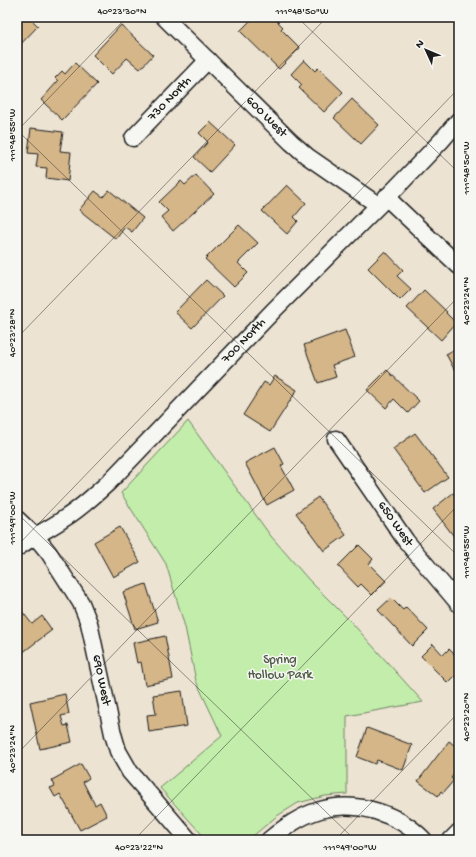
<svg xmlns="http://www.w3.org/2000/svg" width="476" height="857" viewBox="0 0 476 857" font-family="'Gochi Hand',sans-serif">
<rect width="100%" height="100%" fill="#ece3d2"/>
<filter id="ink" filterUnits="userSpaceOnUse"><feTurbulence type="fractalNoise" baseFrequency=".025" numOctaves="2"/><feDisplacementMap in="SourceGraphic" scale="8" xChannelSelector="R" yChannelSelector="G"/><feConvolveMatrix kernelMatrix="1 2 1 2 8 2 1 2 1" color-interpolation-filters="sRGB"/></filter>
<g filter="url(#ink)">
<polygon fill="#c2edaa" stroke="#6f8463" points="188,421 270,535 308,579 352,623 423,702 347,716 347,794 325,796 298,803 277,816 248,840 207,840 160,788 222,736 196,681 185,627 166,564 121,493"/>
<g fill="#d5b689" stroke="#1c1c1c">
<polygon points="17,17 29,17 38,26 17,48"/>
<polygon points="254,17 273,17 283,27 281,29 300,48 279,69 240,31"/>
<polygon points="121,25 153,55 140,69 127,58 112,74 93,55"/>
<polygon points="304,60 315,71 318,68 343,92 324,112 299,88 302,85 291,74"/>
<polygon points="75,63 97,84 62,120 41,100 58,81 55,78 62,71 65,74"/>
<polygon points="352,99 379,125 361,144 334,118"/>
<polygon points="210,122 235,145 210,172 194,157 208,142 199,133"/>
<polygon points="31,128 63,132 60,151 71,152 68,181 46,178 47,168 36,167 38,154 28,153"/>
<polygon points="196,175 214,194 173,231 161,217 168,211 159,202 181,181 185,185"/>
<polygon points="287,185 306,203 294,217 298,221 287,234 262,211"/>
<polygon points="109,190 143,218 132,232 125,227 116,239 79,210 95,191 103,197"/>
<polygon points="239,225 258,243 238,263 248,273 234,287 205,259"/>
<polygon points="385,251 403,270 397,276 411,289 400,300 368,268"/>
<polygon points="206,280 223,296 192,328 175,312"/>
<polygon points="424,290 447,312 446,313 456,323 441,340 407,308"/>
<polygon points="345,330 355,357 332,365 336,377 318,383 304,345"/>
<polygon points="459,347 459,369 458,367 454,369 446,354"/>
<polygon points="387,370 419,401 408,413 394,399 386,408 367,390"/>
<polygon points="275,376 297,390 270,432 243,415 264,382 269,385"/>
<polygon points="415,433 448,477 425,493 393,449"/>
<polygon points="275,447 284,464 281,466 294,490 267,505 245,463"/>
<polygon points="453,493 459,501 459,543 433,509"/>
<polygon points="318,497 346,535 324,551 296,513"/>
<polygon points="120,527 140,562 113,577 94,542"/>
<polygon points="359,545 373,559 369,564 386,581 372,595 361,584 358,587 338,566"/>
<polygon points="146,584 158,622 135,629 123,592"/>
<polygon points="391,598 403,610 406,607 428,630 412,646 378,610"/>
<polygon points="17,605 32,624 42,616 52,630 22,653 17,646"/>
<polygon points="165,636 173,679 145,685 141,662 137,663 133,643"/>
<polygon points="433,644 443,655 449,649 459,659 459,672 448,683 421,656"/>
<polygon points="182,691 187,726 149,732 147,715 156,714 153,695"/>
<polygon points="65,694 69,714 61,716 64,726 68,725 72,742 40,749 30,702"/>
<polygon points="367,728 412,745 403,770 377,760 375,764 357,757"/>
<polygon points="449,741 459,749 459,775 458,776 455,773 451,778 454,780 443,793 441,791 438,796 418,781"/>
<polygon points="81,764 89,778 83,782 95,805 100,802 107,816 80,830 60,794 55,797 50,788 55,786 52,780"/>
</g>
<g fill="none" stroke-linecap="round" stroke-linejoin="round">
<g stroke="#1c1c1c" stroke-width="19">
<g id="minor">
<polyline points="164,17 291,142 307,156 378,205"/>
<polyline points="133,138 208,60"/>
<polyline points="386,197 459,266"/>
<polyline points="336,439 406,541 459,604"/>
<polyline points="17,519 35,536 49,553 81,603 89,623 113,734 118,751 130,772 189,840"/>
<path d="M17 548C32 537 49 529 65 518 81 508 95 495 109 482L274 310 396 188 441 141 459 120"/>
<path d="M269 840C285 827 300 816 320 810 356 800 398 813 424 840"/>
<polyline points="451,840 459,832"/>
</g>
</g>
<use href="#minor" stroke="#f6f6f2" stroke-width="16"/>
</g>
</g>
<path fill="none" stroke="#1c1c1c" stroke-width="1" stroke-opacity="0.45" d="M297 17 459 173M17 130 459 557M17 131 127 17M17 338 327 17M17 513 355 840M17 546 459 88M17 754 459 296M134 840 459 504M335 840 459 712"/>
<g text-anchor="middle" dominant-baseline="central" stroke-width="3" stroke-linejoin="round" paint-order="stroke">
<g font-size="13" fill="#1c1c1c" stroke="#f6f6f2">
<text transform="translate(170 99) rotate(-46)">730 North</text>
<text transform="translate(266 117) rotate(45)">600 West</text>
<text transform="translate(244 341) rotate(-46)">700 North</text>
<text transform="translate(395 524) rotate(55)">650 West</text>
<text transform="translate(101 680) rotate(78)">690 West</text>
</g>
<g font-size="13" fill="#4e5b47" stroke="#f6f6f2">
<text x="280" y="660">Spring<tspan x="280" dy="15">Hollow Park</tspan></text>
</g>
</g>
<rect width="476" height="857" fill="none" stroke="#f6f6f2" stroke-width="44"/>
<g transform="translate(426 50) rotate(314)" stroke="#f6f6f2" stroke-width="3" paint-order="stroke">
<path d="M0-3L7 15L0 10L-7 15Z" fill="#1c1c1c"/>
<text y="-6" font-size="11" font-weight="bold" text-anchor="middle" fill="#1c1c1c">N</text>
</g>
<rect x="22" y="22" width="432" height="813" fill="none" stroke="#1c1c1c" stroke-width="1.5"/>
<g font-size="10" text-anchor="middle" fill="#1c1c1c">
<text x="122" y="14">40°23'30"N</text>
<text x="302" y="14">111°48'50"W</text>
<text transform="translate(11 135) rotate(-90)" y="4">111°48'55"W</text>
<text transform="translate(465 168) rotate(-90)" y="4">111°48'50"W</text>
<text transform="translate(465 301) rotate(-90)" y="4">40°23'24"N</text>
<text transform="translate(11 333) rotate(-90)" y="4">40°23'28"N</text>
<text transform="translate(11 518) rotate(-90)" y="4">111°49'00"W</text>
<text transform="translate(465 552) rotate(-90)" y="4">111°48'55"W</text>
<text transform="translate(465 717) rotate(-90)" y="4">40°23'20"N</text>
<text transform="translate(11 749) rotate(-90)" y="4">40°23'24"N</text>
<text x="139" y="850">40°23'22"N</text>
<text x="350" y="850">111°49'00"W</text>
</g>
</svg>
